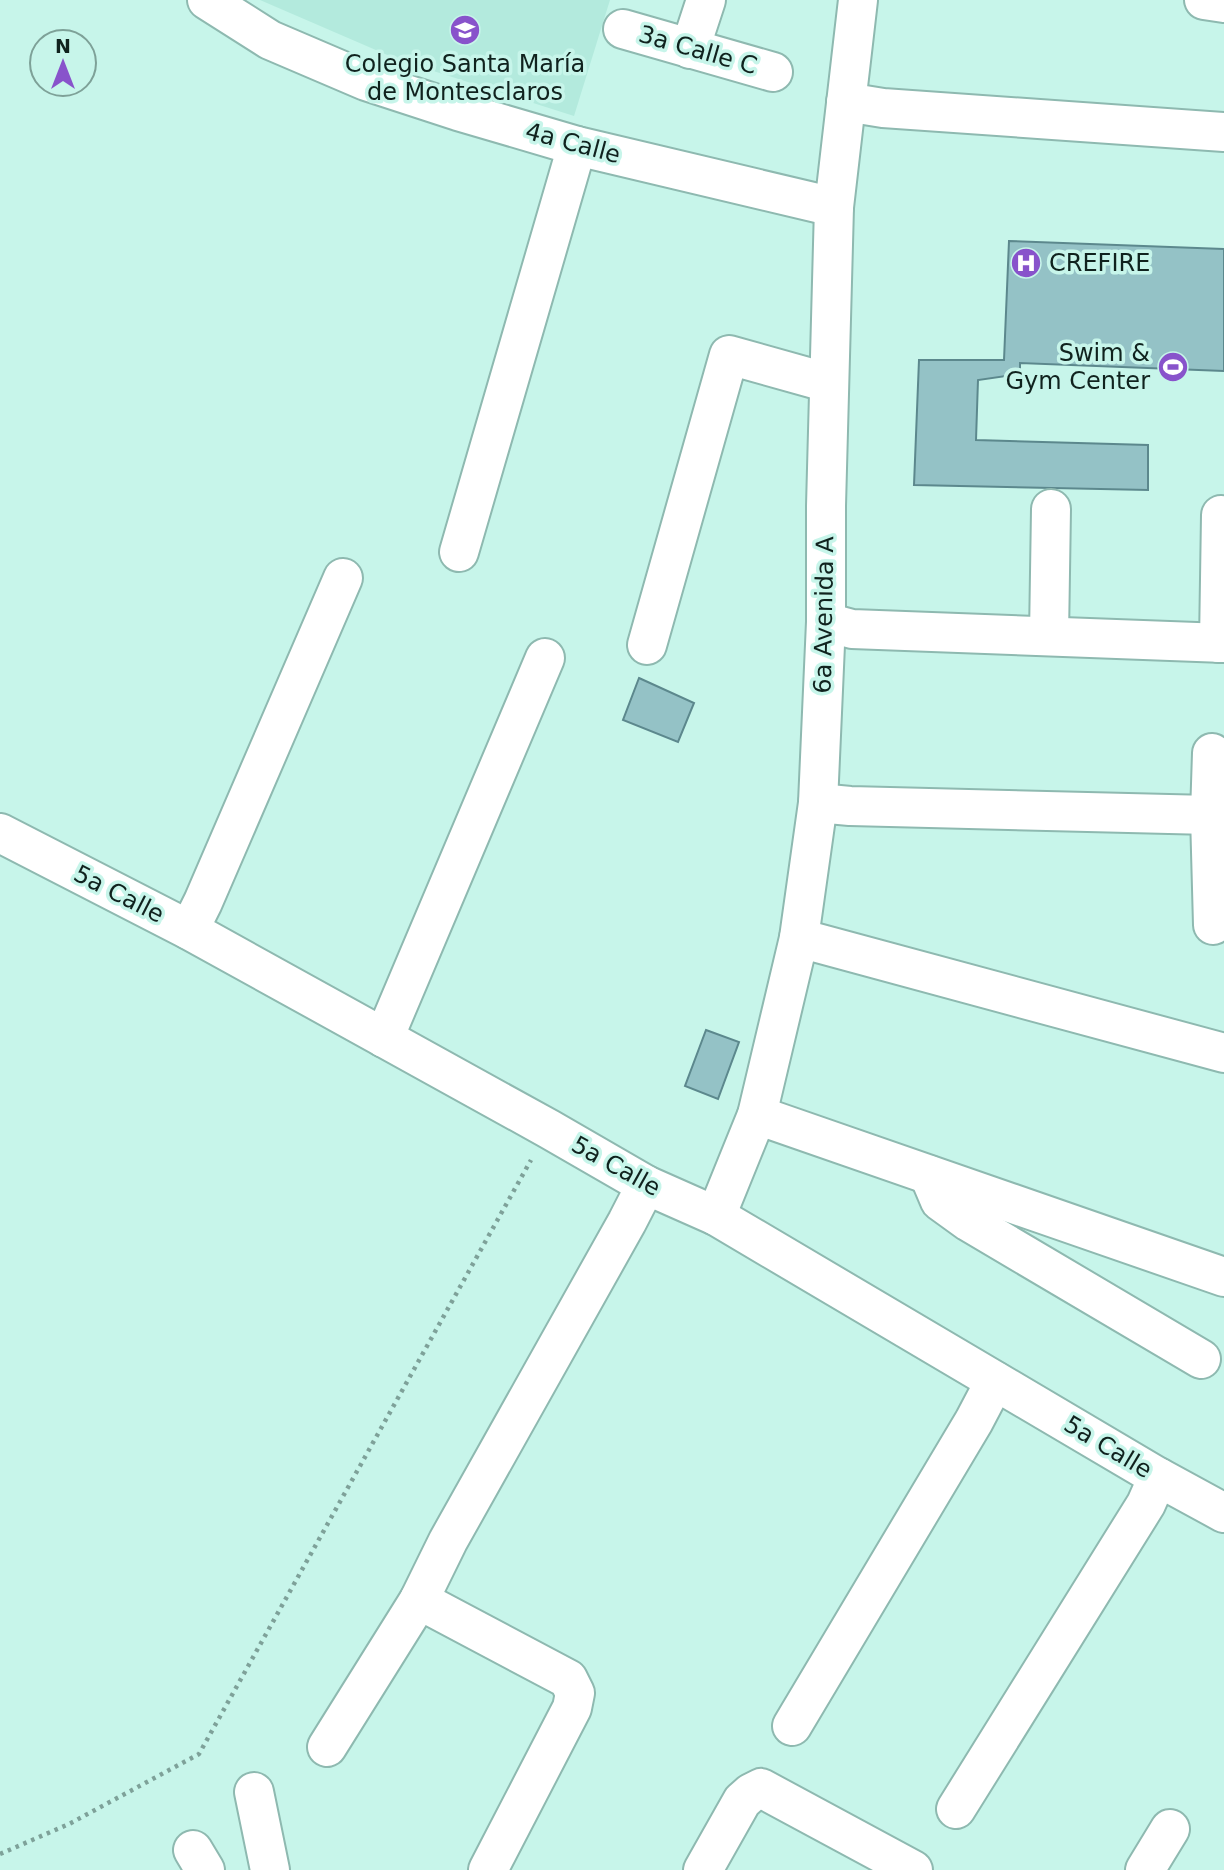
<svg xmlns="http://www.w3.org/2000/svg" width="1224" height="1870" viewBox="0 0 1224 1870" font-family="'DejaVu Sans',sans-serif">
<rect width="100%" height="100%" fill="#c7f5ea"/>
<polygon fill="#b3eadd" points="260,0 610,0 574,116 399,60"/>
<g fill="#94c2c6" stroke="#5c888d" stroke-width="2">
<polygon points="1009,241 1224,249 1224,371 1020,363 1020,374 978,380 976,440 1148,445 1148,490 914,485 919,360 1004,360"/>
<polygon points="639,678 694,703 678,742 623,720"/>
<polygon points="706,1030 739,1042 718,1099 685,1086"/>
</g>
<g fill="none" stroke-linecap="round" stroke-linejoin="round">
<g stroke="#8eb9b0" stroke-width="42">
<g id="street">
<polyline points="207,0 270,40 366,81 458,111 577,146 834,207"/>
<polyline points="1204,0 1224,3"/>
<polyline points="623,29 773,72"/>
<polyline points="690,49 706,0"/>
<polyline points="846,102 883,108 1224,132"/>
<polyline points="459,552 577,146"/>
<polyline points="826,622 852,629 1224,643"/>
<polyline points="1049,636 1051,509"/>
<polyline points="1219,643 1221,515"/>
<polyline points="647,645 729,355 829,383"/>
<polyline points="1212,753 1210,815 1213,925"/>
<polyline points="818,803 850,806 1210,815"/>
<polyline points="189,930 203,902 343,578"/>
<polyline points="799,938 1224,1053"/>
<polyline points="384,1038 545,658"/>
<polyline points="757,1115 1224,1277"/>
<polyline points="929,1175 940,1201 969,1222 1201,1359"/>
<polyline points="716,1216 757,1115 799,938 818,803 826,622 826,506 834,207 858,0"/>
<polyline points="419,1600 568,1679 575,1693 572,1708 488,1870"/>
<polyline points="792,1726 974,1421 995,1381"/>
<polyline points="327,1747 419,1600 448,1541 627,1222 646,1185"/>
<polyline points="254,1792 270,1870"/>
<polyline points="956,1809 1146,1504 1158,1477"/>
<polyline points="193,1850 205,1870"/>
<polyline points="703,1870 742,1801 751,1793 761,1788 913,1870"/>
<polyline points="1145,1870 1170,1829"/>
</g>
</g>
<g stroke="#8eb9b0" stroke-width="42">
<polyline id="secondary" points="0,833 189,930 549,1129 646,1185 716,1216 1158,1477 1224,1513"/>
</g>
<polyline stroke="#7ea199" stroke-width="4.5" stroke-dasharray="3.5 5" stroke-linecap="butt" points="0,1854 69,1824 199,1754 531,1160"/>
<use href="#street" stroke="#fff" stroke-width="38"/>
<use href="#secondary" stroke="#fff" stroke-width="38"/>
</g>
<defs>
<g id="school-disc" transform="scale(1.575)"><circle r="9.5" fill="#8853cb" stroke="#c7f5ea"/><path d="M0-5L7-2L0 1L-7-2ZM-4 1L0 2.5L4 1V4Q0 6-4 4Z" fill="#fff"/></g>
<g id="hospital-disc" transform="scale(1.575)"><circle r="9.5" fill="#8853cb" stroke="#c7f5ea"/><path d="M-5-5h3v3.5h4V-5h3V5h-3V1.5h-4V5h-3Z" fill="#fff"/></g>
<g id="stadium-disc" transform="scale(1.575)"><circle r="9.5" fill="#8853cb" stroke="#c7f5ea"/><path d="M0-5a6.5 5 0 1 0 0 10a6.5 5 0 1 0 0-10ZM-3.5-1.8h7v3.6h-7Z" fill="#fff"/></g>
</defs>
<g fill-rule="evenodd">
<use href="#school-disc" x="465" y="30"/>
<use href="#hospital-disc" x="1026" y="263"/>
<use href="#stadium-disc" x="1173" y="367"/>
</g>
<g text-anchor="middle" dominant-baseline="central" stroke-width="7" stroke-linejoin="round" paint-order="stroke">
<g font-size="24" fill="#10221e" stroke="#c7f5ea">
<text transform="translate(698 50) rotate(16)">3a Calle C</text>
<text transform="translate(573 143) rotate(15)">4a Calle</text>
<text transform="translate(824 615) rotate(-89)">6a Avenida A</text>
<text transform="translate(119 894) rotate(27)">5a Calle</text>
<text transform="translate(616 1166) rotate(29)">5a Calle</text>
<text transform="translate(1108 1447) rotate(31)">5a Calle</text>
</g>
<g font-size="24" fill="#10221e" stroke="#c7f5ea">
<text x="465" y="64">Colegio Santa María<tspan x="465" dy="28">de Montesclaros</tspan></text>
<text x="1049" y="263" text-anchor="start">CREFIRE</text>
<text x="1150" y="353" text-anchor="end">Swim &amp;<tspan x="1150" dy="28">Gym Center</tspan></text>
</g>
</g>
<g transform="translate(63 63)"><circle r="33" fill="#c7f5ea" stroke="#7ea198" stroke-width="2"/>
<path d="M0-5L12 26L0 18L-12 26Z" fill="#8853cb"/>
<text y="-10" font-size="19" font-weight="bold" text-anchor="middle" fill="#10221e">N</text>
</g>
</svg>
